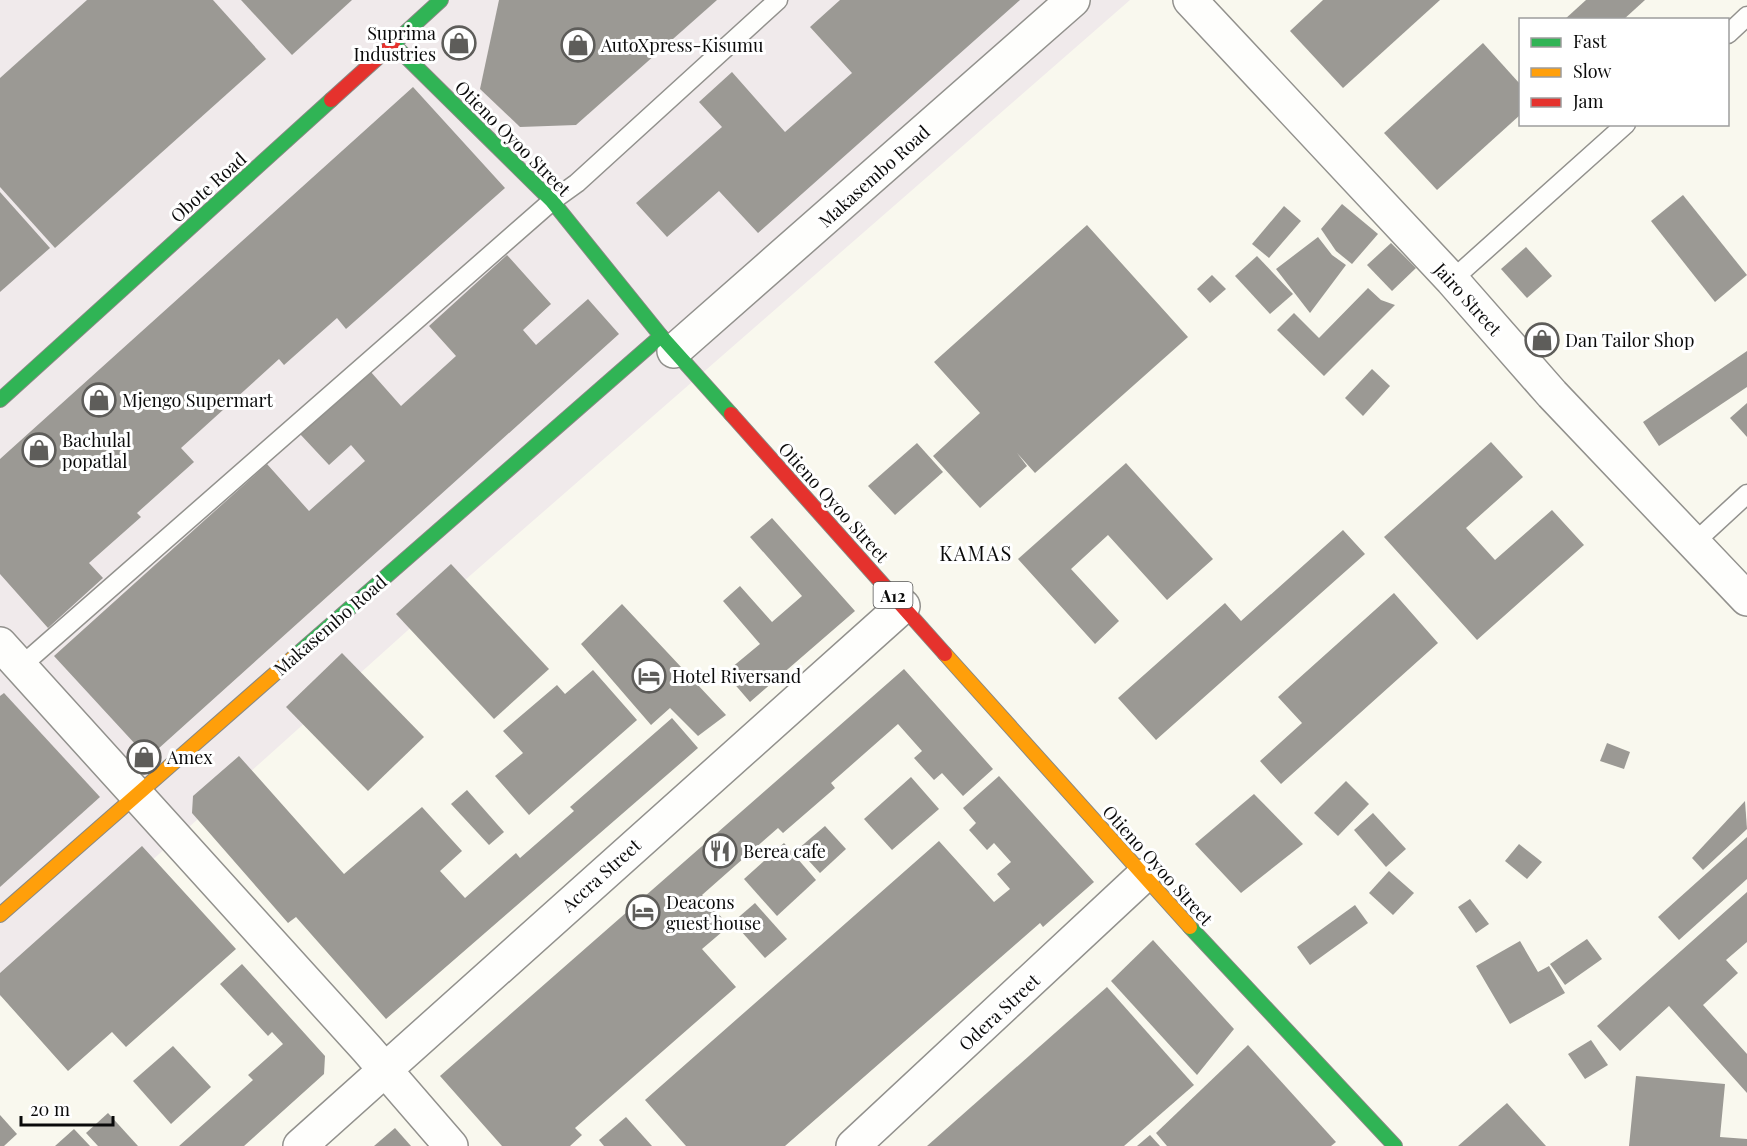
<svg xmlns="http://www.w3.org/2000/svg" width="1747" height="1146" viewBox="0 0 1747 1146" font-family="'Playfair Display',serif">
<rect width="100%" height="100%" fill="#f9f8ee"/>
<polygon fill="#f0eaeb" points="0,0 1130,0 417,622 0,997"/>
<g fill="#9b9994">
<polygon points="87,0 213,0 266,59 55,248 0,187 0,78"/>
<polygon points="241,0 352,0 292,55"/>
<polygon points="499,0 717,0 576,125 520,127 480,89"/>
<polygon points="840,0 1020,0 758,233 719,191 667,237 636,203 722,127 699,102 732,72 785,132 852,73 810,27"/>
<polygon points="1323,0 1440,0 1343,88 1290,31"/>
<polygon points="1586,0 1645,0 1623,20 1564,20"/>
<polygon points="1483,43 1520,84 1520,115 1437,190 1384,133"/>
<polygon points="413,87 505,188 346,329 337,318 284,365 279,359 181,448 194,462 137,513 141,517 89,563 103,578 48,628 0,574 0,459"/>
<polygon points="0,192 50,248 0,292"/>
<polygon points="1683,195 1747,275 1715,302 1651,221"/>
<polygon points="1342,204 1378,234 1352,264 1336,251 1321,229"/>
<polygon points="1284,206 1301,221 1269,258 1252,244"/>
<polygon points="1087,225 1188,337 1035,473 1017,453 1027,466 980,508 933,456 980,413 934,362"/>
<polygon points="1318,237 1332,255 1346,265 1310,313 1276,269"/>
<polygon points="1391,243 1416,268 1392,291 1367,265"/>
<polygon points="1526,247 1552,276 1527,298 1501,269"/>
<polygon points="507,255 551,304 523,330 536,345 588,299 619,334 148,758 54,656 267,464 309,511 365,461 351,445 329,465 300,434 370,371 401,406 456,356 429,326"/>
<polygon points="1257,256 1293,294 1270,314 1235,276"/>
<polygon points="1212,275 1226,289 1210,303 1197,289"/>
<polygon points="1368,288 1381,300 1395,305 1324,376 1277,330 1294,313 1319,338"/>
<polygon points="1747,351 1747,387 1659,446 1643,422"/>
<polygon points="1372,369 1390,386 1363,416 1345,398"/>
<polygon points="1747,403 1747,437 1730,418"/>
<polygon points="1491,442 1523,477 1466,528 1495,560 1552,510 1584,545 1477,640 1384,537"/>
<polygon points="917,443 943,472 895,515 868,486"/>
<polygon points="1126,463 1213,559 1167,600 1108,535 1071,569 1119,621 1095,644 1018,559"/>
<polygon points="772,518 855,611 750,702 725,673 760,644 723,601 740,586 772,622 802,596 750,537"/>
<polygon points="1343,530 1365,554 1156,740 1118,698 1225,603 1241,621"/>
<polygon points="451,564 549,669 494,719 396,614"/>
<polygon points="1394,593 1438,643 1281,784 1260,761 1302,723 1278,697"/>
<polygon points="622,604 726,715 698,736 670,708 651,725 581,644"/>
<polygon points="342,653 424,737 368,791 286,707"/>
<polygon points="904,669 993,769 963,796 942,773 934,780 914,758 922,751 898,724 831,783 835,788 783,833 778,828 702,895 729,926 702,949 736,987 575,1128 582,1135 570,1146 502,1146 440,1076"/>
<polygon points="593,670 637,720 529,815 495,776 523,753 503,731 557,685 565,694"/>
<polygon points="4,693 100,797 0,887 0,696"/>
<polygon points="672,718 698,748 386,1019 296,917 288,923 192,813 193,796 239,756 344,874 422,807 462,851 440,871 465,898 516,853 520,858 574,811 570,807"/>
<polygon points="1607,743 1630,752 1624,769 1600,761"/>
<polygon points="999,776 1094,882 1043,927 1040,923 785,1146 686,1146 645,1100 939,841 994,902 1010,889 997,874 1011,862 994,843 987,850 969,830 976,823 963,808"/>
<polygon points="911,777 939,809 892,850 864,819"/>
<polygon points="1346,781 1369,804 1338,836 1314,813"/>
<polygon points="467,790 504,832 489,845 451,804"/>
<polygon points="1254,794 1303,844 1241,893 1195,844"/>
<polygon points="1745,801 1747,829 1703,870 1692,858"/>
<polygon points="1373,813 1406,849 1386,867 1354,830"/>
<polygon points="825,826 846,849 820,873 798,849"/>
<polygon points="1747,837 1747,879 1679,940 1658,917"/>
<polygon points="784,843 816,880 777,916 744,879"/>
<polygon points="1519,844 1542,862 1527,879 1505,861"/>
<polygon points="142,846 236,949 126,1047 112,1032 68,1071 0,995 0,973"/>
<polygon points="1389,871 1414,893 1393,915 1369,893"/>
<polygon points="1747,892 1747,942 1726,960 1738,973 1703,1005 1747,1054 1747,1093 1669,1006 1620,1051 1597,1026"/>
<polygon points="1470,899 1489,924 1476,933 1458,907"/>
<polygon points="755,903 787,939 765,958 733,922"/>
<polygon points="1355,905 1368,923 1310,965 1297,947"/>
<polygon points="1587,939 1602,959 1565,985 1550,964"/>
<polygon points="1153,940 1234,1029 1197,1075 1111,981"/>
<polygon points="1520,941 1538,972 1549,966 1565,993 1510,1024 1476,966"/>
<polygon points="242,964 325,1056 324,1074 244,1146 179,1146 253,1080 248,1075 283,1044 272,1032 268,1036 220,984"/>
<polygon points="1107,987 1194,1085 1124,1146 927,1146"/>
<polygon points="1591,1040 1608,1065 1585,1079 1568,1054"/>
<polygon points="1248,1045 1336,1142 1331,1146 1167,1146 1156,1133"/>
<polygon points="173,1046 211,1087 171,1124 133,1081"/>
<polygon points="1636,1076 1725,1084 1720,1137 1747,1139 1747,1146 1629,1146"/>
<polygon points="1507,1103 1546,1146 1458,1146"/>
<polygon points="108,1113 138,1146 98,1146 86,1133"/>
<polygon points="0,1115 17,1134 4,1146 0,1146"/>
<polygon points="626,1117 652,1146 604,1146 599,1140"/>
<polygon points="395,1128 411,1146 374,1146"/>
<polygon points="74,1129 90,1146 55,1146"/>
<polygon points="1150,1135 1160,1146 1137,1146"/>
</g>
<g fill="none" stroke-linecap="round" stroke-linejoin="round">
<g stroke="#92918d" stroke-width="21">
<g id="lane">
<polyline points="1728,34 1747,16"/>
<polyline points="1452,280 1626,124"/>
<polyline points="1695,542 1747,494"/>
<polyline points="20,667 552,201 577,183 778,0"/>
</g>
</g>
<g stroke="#92918d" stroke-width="36">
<g id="street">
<polyline points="1190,0 1452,280 1552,394 1747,599"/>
<polyline points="674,351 1073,0"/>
<polyline points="0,644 367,1049 451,1146"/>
<polyline points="300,1146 903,606"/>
<polyline points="853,1146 1143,876"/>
</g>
</g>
<g stroke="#888883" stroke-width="16">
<g id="fast">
<polyline points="441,0 393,44 552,201 661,336 731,414"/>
<polyline points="0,400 331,100"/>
<polyline points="295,656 661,336"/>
<polyline points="1190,927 1395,1146"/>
</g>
</g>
<g stroke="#888883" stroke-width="16">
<g id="slow">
<polyline points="945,654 1190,927"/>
<polyline points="0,915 295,656"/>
</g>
</g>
<g stroke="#888883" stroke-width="16">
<g id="jam">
<polyline points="331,100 393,44"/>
<polyline points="731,414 945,654"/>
</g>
</g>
<use href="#lane" stroke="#fefefc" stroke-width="18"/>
<use href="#street" stroke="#fefefc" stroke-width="33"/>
<use href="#fast" stroke="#30b455" stroke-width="14"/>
<use href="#slow" stroke="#ff9f0a" stroke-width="14"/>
<use href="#jam" stroke="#e5322d" stroke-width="14"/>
</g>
<defs>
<g id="shop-ring" transform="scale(1.725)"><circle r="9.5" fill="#fff" stroke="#5e5d5a" stroke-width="1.5"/><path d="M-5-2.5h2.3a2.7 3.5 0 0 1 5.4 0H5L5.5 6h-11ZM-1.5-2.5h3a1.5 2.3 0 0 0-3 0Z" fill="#5e5d5a"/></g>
<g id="hotel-ring" transform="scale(1.725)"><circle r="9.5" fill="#fff" stroke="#5e5d5a" stroke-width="1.5"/><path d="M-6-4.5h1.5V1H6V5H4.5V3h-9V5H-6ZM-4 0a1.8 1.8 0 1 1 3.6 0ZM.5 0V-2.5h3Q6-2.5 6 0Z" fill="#5e5d5a"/></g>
<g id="restaurant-ring" transform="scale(1.725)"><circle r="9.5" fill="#fff" stroke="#5e5d5a" stroke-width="1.5"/><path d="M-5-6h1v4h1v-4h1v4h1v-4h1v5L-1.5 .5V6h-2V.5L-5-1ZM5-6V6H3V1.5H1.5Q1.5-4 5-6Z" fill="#5e5d5a"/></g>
</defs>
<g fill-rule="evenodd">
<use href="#shop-ring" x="459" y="43"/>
<use href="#shop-ring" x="578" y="45"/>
<use href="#shop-ring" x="1542" y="340"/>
<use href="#shop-ring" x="99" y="400"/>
<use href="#shop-ring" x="39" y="450"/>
<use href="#hotel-ring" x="649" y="676"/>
<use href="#shop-ring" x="144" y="757"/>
<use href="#restaurant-ring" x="720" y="851"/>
<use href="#hotel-ring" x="643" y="912"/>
</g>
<g text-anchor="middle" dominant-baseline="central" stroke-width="6" stroke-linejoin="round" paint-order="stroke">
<rect fill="#fff" stroke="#545454" stroke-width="1.5" x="873.5" y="582" width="39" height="26" rx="4.5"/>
<g font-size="16" font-weight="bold" fill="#0a0a0a">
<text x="893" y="595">A12</text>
</g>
<g font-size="18" fill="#0a0a0a" stroke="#fff" text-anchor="start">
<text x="436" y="33" text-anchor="end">Suprima<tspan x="436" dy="21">Industries</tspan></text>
<text x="601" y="45">AutoXpress-Kisumu</text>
<text x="1565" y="340">Dan Tailor Shop</text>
<text x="122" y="400">Mjengo Supermart</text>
<text x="62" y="440">Bachulal<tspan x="62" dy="21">popatlal</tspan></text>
<text x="672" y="676">Hotel Riversand</text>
<text x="167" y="757">Amex</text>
<text x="743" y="851">Berea cafe</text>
<text x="666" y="902">Deacons<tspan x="666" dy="21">guest house</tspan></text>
</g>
<g font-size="18" fill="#0a0a0a" stroke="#fff">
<text transform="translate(513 138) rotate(45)">Otieno Oyoo Street</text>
<text transform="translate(874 176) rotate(-42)">Makasembo Road</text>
<text transform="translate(208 187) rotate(-42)">Obote Road</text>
<text transform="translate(1468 299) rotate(48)">Jairo Street</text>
<text transform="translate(834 502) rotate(48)">Otieno Oyoo Street</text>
<text transform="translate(330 625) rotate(-41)">Makasembo Road</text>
<text transform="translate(1158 865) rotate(48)">Otieno Oyoo Street</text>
<text transform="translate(601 875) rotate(-42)">Accra Street</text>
<text transform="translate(999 1012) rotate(-43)">Odera Street</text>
</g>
<g font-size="20" letter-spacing="1.5" fill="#0a0a0a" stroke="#fff">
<text x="976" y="552">KAMAS</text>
</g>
</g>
<rect x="1519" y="18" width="210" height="108" fill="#ffffff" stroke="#9d9d9d" stroke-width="1.5"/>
<rect x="1531" y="38" width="30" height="9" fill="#30b455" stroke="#9d9d9d" stroke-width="1.5"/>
<text x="1573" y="48" font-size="18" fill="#0a0a0a">Fast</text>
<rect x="1531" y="68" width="30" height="9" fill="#ff9f0a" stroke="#9d9d9d" stroke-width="1.5"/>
<text x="1573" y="78" font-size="18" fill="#0a0a0a">Slow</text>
<rect x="1531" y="98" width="30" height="9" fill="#e5322d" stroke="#9d9d9d" stroke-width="1.5"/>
<text x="1573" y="108" font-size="18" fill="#0a0a0a">Jam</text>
<path d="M21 1116v9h92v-9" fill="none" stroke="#0a0a0a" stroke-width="3"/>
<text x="30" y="1116" font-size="18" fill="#0a0a0a" stroke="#ffffff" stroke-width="4.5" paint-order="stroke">20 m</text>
</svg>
